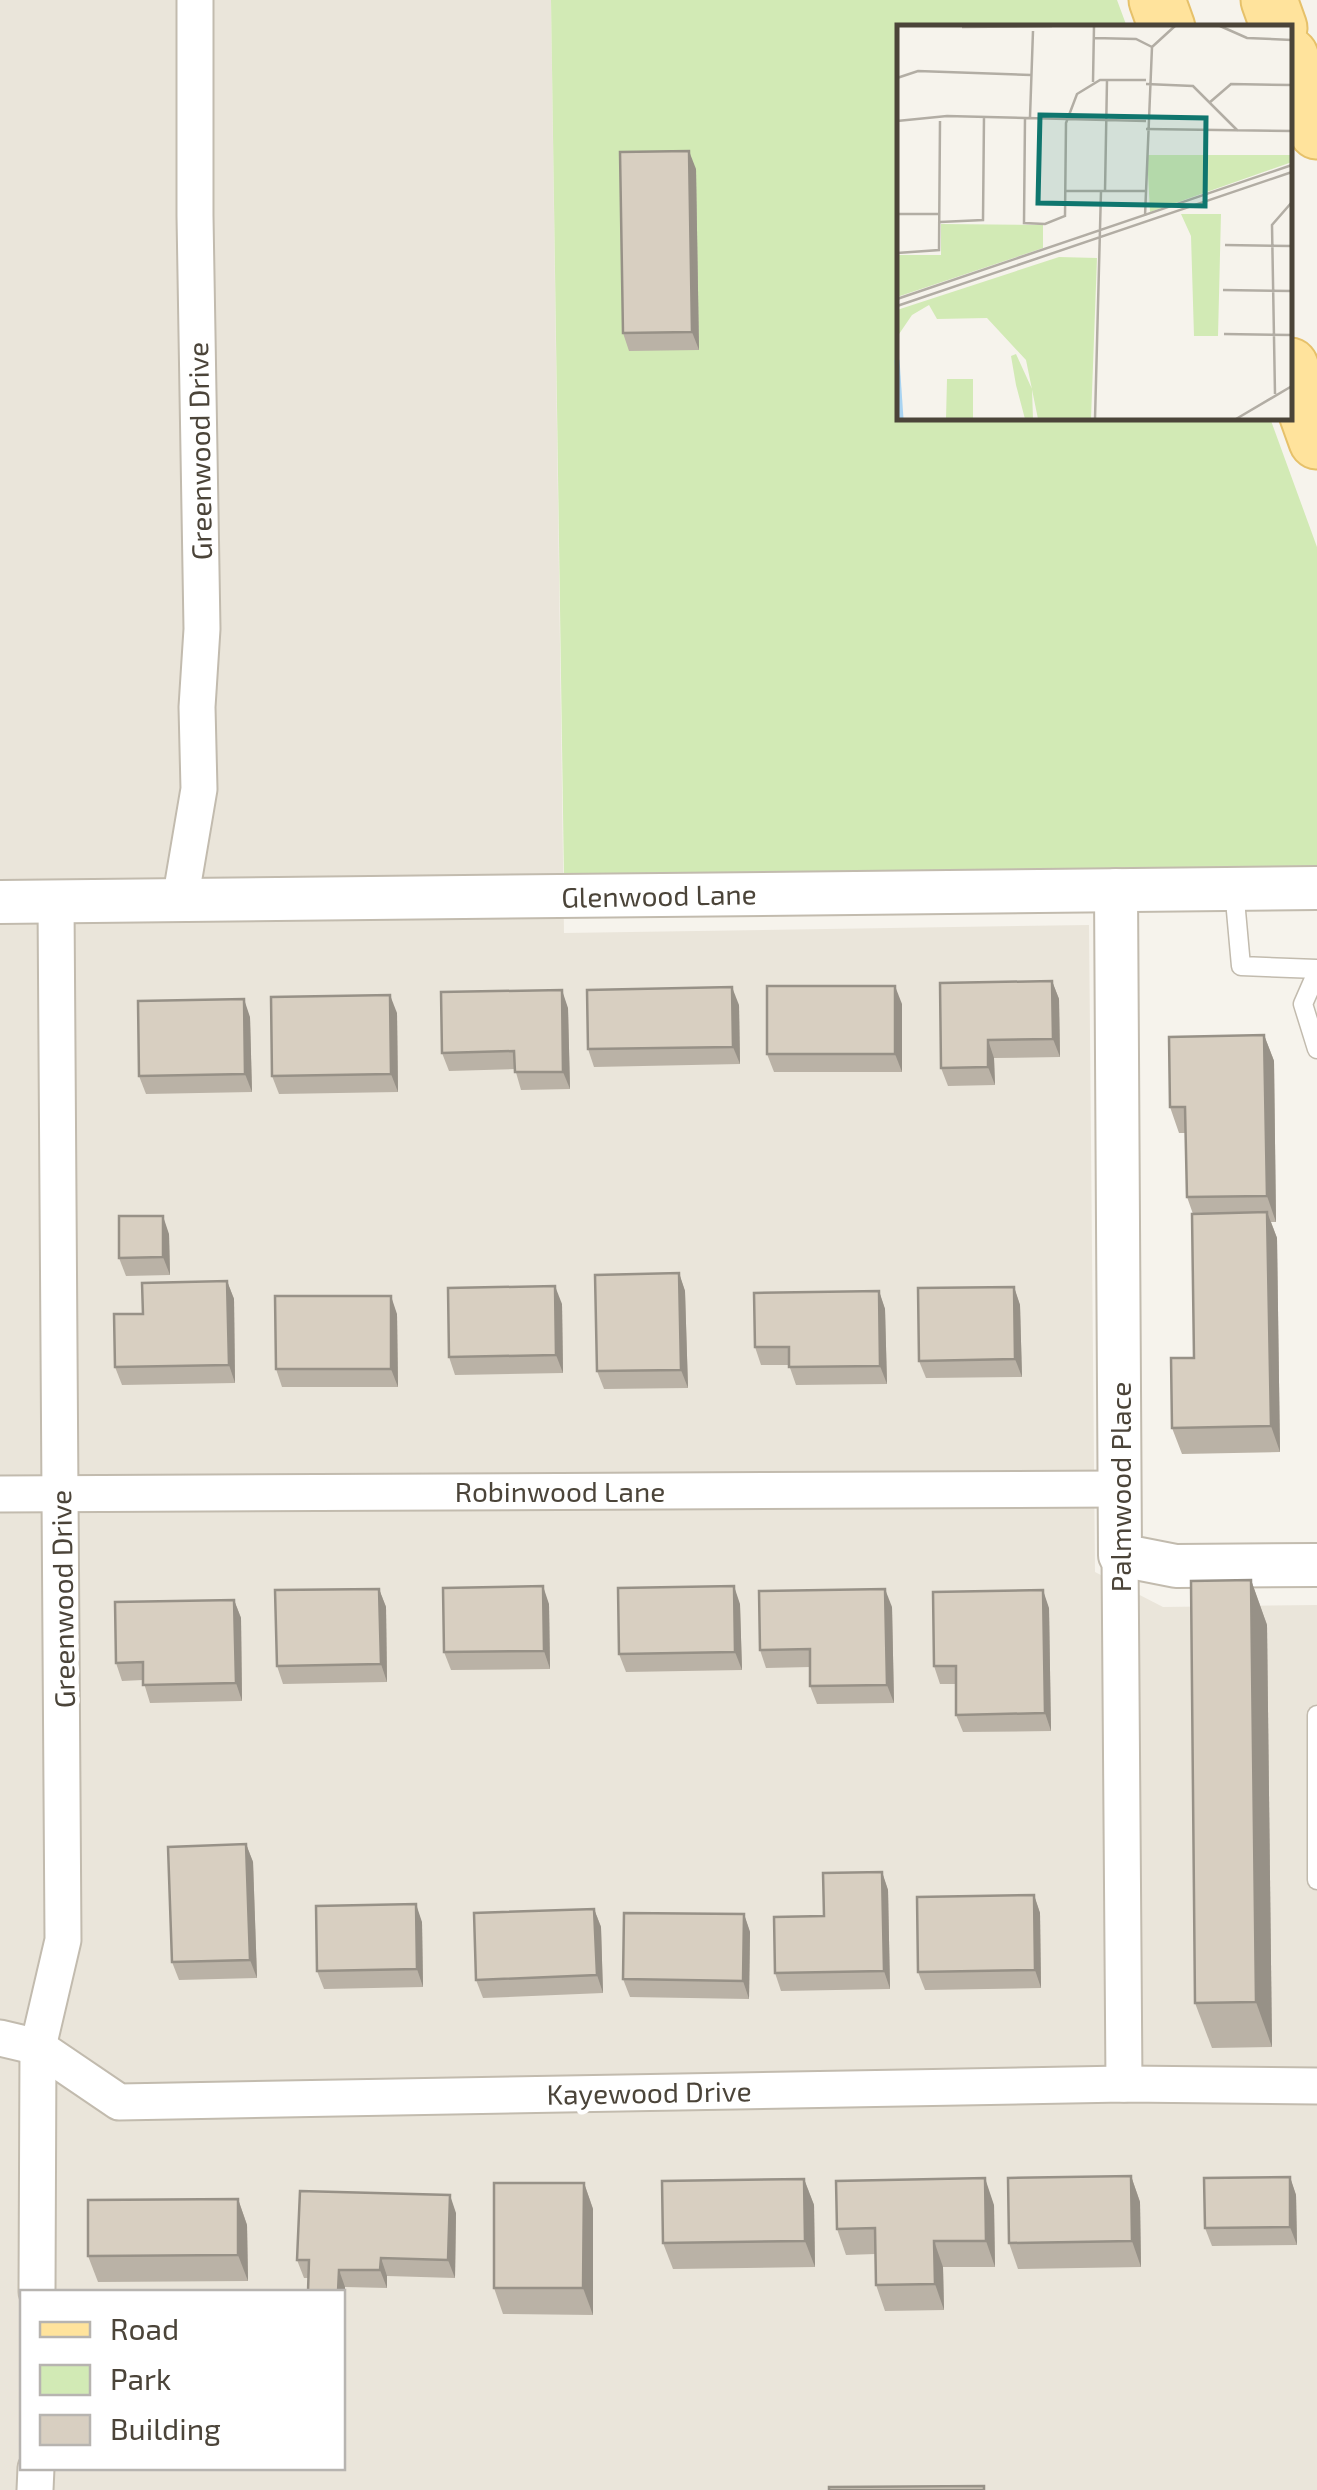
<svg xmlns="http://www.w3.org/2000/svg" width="1317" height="2490" viewBox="0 0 1317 2490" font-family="'Exo 2',sans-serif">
<rect width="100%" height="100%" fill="#f6f3ec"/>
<path fill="#eae5da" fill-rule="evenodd" d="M0 0H551L564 933 1089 925 1095 1572 1163 1607 1317 1605V2490H0ZM22 2292H342V2468H22Z"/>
<polygon fill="#d2eab5" points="551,0 1117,0 1127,27 899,28 899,418 1270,418 1317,547 1317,867 564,879"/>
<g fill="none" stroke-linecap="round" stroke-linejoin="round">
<g stroke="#c2bbae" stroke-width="21">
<g id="service">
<polyline points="1234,889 1241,966 1317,969"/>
<polyline points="1317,972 1303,1004 1317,1049"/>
<polyline points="1317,1715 1317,1880"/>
</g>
</g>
<g stroke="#c2bbae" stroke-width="39">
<g id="minor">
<polyline points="180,901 199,789 197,707 202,629 195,216 195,0"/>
<polyline points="0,1494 1120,1489"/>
<polyline points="1120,1555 1124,2084"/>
<polyline points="0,2038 38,2047 119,2102 1124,2084 1317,2086"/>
<polyline points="37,2292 38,2047 63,1940 56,902"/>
<polyline points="35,2490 36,2468"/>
</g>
</g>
<g stroke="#c2bbae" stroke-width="46">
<g id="tertiary">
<polyline points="1116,890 1120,1555 1176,1566 1317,1565"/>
<polyline points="0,902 1317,888"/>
</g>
</g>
<g stroke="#e6c16a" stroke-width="59">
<g id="primary">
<polyline points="1157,0 1167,28"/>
<polyline points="1269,0 1279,28"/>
<polyline points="1290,56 1317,131"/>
<polyline points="1290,366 1317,441"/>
</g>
</g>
<use href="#service" stroke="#fff" stroke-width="18"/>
<use href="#minor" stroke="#fff" stroke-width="35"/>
<use href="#tertiary" stroke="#fff" stroke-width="42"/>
<use href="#primary" stroke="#ffe39c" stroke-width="55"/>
</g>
<g fill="#bab2a6">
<polygon points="696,169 699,350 629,351 623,333"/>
<polygon points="1052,981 1059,999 1060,1057 994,1058 995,1085 948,1086 941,1068"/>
<polygon points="902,1004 902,1072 774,1072 767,1054"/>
<polygon points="739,1005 740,1064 594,1067 588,1049"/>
<polygon points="568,1008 570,1089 521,1090 515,1069 449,1071 442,1053"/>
<polygon points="397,1013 398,1092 279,1094 272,1076"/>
<polygon points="250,1017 252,1092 146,1094 139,1076"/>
<polygon points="1264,1035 1274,1061 1276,1222 1271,1222 1277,1238 1280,1452 1182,1454 1172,1428 1194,1358 1193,1214 1187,1197 1186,1133 1179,1133 1170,1107"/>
<polygon points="169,1234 170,1275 126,1276 119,1258"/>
<polygon points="679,1273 685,1291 688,1388 604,1389 597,1371"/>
<polygon points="227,1281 234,1299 235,1383 122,1385 115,1367 143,1314"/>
<polygon points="1014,1287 1020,1305 1022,1377 926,1378 919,1361"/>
<polygon points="879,1291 885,1309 887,1384 796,1385 789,1365 761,1365 755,1347"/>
<polygon points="562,1304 563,1373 455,1375 449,1357"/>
<polygon points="397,1314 398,1387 282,1387 276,1369"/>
<polygon points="1251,1580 1267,1625 1272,2047 1212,2048 1195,2003"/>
<polygon points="379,1589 386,1607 387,1682 283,1684 277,1666"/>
<polygon points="234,1600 241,1618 242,1701 150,1703 143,1680 122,1681 116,1663"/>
<polygon points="549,1604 550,1669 451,1670 444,1652"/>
<polygon points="740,1604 742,1670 626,1672 619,1654"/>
<polygon points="892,1607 894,1703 817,1704 810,1686 810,1667 766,1668 760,1650"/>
<polygon points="1049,1608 1051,1731 963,1732 956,1715 956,1684 940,1684 934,1666"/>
<polygon points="246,1844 253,1862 257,1978 179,1980 172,1962"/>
<polygon points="882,1872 888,1890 890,1989 781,1991 775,1973 824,1916"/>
<polygon points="1034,1895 1040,1913 1041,1988 925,1990 918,1972"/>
<polygon points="594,1909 601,1927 603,1993 483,1998 476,1980"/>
<polygon points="744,1914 750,1932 749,1999 630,1997 623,1979"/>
<polygon points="422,1922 423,1987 324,1989 317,1971"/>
<polygon points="1131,2176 1140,2202 1141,2267 1018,2269 1009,2243"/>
<polygon points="1290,2177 1296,2195 1297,2245 1212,2246 1205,2228"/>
<polygon points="804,2179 814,2205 815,2267 673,2269 663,2243"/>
<polygon points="584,2183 593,2209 593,2315 503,2314 494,2288"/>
<polygon points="238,2199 247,2225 248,2281 98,2282 88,2256"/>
<polygon points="994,2205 995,2267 943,2267 944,2310 885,2311 876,2285 875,2254 846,2255 837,2229"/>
<polygon points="456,2213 455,2278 387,2276 387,2288 345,2287 344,2329 342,2329 342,2292 309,2278 304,2278 297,2260"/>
</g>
<g fill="#979187">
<polygon points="689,151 696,169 699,350 692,332"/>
<polygon points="1052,981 1059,999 1060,1057 1053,1039"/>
<polygon points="895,986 902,1004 902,1072 895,1054"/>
<polygon points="732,987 739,1005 740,1064 733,1047"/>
<polygon points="562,990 568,1008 570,1089 563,1072"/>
<polygon points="390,995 397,1013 398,1092 391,1074"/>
<polygon points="244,999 250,1017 252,1092 245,1074"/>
<polygon points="1264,1035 1274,1061 1276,1222 1267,1196"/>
<polygon points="988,1040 994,1058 995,1085 988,1067"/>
<polygon points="1267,1212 1277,1238 1280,1452 1271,1426"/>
<polygon points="163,1216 169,1234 170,1275 163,1257"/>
<polygon points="679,1273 685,1291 688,1388 681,1370"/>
<polygon points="227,1281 234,1299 235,1383 229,1365"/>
<polygon points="555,1286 562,1304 563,1373 556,1355"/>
<polygon points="1014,1287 1020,1305 1022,1377 1015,1359"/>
<polygon points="879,1291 885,1309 887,1384 880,1366"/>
<polygon points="391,1296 397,1314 398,1387 391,1369"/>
<polygon points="1251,1580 1267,1625 1272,2047 1256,2002"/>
<polygon points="543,1586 549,1604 550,1669 544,1651"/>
<polygon points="734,1586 740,1604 742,1670 735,1652"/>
<polygon points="379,1589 386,1607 387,1682 381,1664"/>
<polygon points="885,1589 892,1607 894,1703 887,1685"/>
<polygon points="1043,1590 1049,1608 1051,1731 1045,1713"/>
<polygon points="234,1600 241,1618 242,1701 236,1683"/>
<polygon points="246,1844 253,1862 257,1978 250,1960"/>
<polygon points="882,1872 888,1890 890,1989 884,1971"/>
<polygon points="1034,1895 1040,1913 1041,1988 1035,1970"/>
<polygon points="416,1904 422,1922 423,1987 417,1969"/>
<polygon points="594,1909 601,1927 603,1993 597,1975"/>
<polygon points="744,1914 750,1932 749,1999 743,1981"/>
<polygon points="1131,2176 1140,2202 1141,2267 1132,2241"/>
<polygon points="1290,2177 1296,2195 1297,2245 1290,2227"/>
<polygon points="985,2178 994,2205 995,2267 986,2241"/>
<polygon points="804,2179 814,2205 815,2267 805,2241"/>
<polygon points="584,2183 593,2209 593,2315 583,2288"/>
<polygon points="450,2195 456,2213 455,2278 448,2260"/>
<polygon points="238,2199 247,2225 248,2281 238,2255"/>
<polygon points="934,2241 943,2267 944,2310 935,2284"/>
<polygon points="381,2258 387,2276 387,2288 380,2270"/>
<polygon points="339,2270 345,2287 344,2329 342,2324 342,2292 338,2292"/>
</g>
<g fill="#d8cfc1" stroke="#979187" stroke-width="2.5">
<polygon points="689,151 692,332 623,333 620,152"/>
<polygon points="1052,981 1053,1039 988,1040 988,1067 941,1068 940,983"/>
<rect x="767" y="986" width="128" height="68"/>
<polygon points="732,987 733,1047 588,1049 587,990"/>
<polygon points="562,990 563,1072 515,1072 514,1051 442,1053 441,992"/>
<polygon points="390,995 391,1074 272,1076 271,997"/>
<polygon points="244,999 245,1074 139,1076 138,1001"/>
<polygon points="1264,1035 1267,1196 1187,1197 1185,1107 1170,1107 1169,1037"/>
<polygon points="1267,1212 1271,1426 1172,1428 1171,1358 1194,1358 1192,1214"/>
<polygon points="119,1216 163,1216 163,1257 119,1258"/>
<polygon points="679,1273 681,1370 597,1371 595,1275"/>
<polygon points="227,1281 229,1365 115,1367 114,1314 143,1314 142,1283"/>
<polygon points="555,1286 556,1355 449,1357 448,1288"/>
<polygon points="1014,1287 1015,1359 919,1361 918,1288"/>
<polygon points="879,1291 880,1366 789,1367 789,1347 755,1347 754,1293"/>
<polygon points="275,1296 391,1296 391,1369 276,1369"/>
<polygon points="1251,1580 1256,2002 1195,2003 1191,1581"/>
<polygon points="543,1586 544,1651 444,1652 443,1588"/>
<polygon points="734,1586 735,1652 619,1654 618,1588"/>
<polygon points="379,1589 381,1664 277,1666 275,1590"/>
<polygon points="885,1589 887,1685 810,1686 810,1649 760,1650 759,1591"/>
<polygon points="1043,1590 1045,1713 956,1715 956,1666 934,1666 933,1592"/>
<polygon points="234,1600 236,1683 143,1685 143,1662 116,1663 115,1602"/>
<polygon points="246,1844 250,1960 172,1962 168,1847"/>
<polygon points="882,1872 884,1971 775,1973 774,1917 824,1916 823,1873"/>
<polygon points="1034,1895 1035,1970 918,1972 917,1897"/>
<polygon points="416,1904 417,1969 317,1971 316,1906"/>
<polygon points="594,1909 597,1975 476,1980 474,1913"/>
<polygon points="624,1913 744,1914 743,1981 623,1979"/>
<polygon points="1131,2176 1132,2241 1009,2243 1008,2178"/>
<polygon points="1290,2177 1290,2227 1205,2228 1204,2178"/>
<polygon points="985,2178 986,2241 934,2241 935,2284 876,2285 875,2228 837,2229 836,2181"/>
<polygon points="804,2179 805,2241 663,2243 662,2181"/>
<polygon points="494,2183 584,2183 583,2288 494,2288"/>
<polygon points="300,2191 450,2195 448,2260 381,2258 380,2270 339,2270 338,2292 308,2292 309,2260 297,2260"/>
<polygon points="238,2199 238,2255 88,2256 88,2200"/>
<polygon points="984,2486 984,2490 829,2490 829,2487"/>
</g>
<g text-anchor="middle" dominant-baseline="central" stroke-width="9" stroke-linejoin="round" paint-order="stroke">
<g font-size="28" fill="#4b4439" stroke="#fff">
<text transform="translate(199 451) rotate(-91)">Greenwood Drive</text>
<text transform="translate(659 895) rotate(-1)">Glenwood Lane</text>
<text transform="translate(1120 1487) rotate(-90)">Palmwood Place</text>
<text x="560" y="1491">Robinwood Lane</text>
<text transform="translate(62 1599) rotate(-91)">Greenwood Drive</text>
<text transform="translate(649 2092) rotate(-1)">Kayewood Drive</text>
</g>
</g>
<g transform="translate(897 25)">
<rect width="395" height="395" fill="#f6f3ec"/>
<path d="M250 130H395V137L253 187ZM284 189H324L321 311H297L294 211ZM44 199 146 200V223L0 272V230H44ZM162 232 200 233 194 394H141L129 335 90 293 40 294 32 280 15 290 0 312V285ZM119 329 135 364 136 394H128L119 360 114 331ZM50 354H76V394H49Z" fill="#d2eab5"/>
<path fill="none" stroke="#a9d4f2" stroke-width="5" d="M0 335 4 394"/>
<path fill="none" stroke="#b2ada4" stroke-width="2.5" d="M323 1 350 13 395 15M65 2 155 1M197 13 239 14 255 22M255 22 278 1M0 53 21 46 134 50M196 57 197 1M249 59 296 61 341 106M312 78 334 59 395 60M128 92 127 198 148 199 168 191 169 98 180 69 203 55H249M133 92 136 6M0 96 50 91 249 96M249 104 395 106M169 166H248M208 166 210 55M0 189H43M248 191 255 22M43 197 86 195 87 91M328 220 395 221M0 228 42 225 43 96M326 265 395 266M0 274 395 140M0 281 395 147M327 309 395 310M378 369 375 200 395 177M198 394 204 166M339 394 395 361"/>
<path fill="#0f766e" fill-opacity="0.15" stroke="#0f766e" stroke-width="5" d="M143 90 309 93 308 181 141 178Z"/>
<rect width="395" height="395" fill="none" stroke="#4b4439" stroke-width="5"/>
</g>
<rect x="20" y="2290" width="325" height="180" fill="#ffffff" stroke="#b7b4b0" stroke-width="2.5"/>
<rect x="40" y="2322" width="50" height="15" fill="#ffe39c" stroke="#b7b4b0" stroke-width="2.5"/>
<text x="110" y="2340" font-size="30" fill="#4b4439">Road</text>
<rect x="40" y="2365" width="50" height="30" fill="#d2eab5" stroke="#b7b4b0" stroke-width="2.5"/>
<text x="110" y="2390" font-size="30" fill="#4b4439">Park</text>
<rect x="40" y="2415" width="50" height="30" fill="#d8cfc1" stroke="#b7b4b0" stroke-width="2.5"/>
<text x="110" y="2440" font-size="30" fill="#4b4439">Building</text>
</svg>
